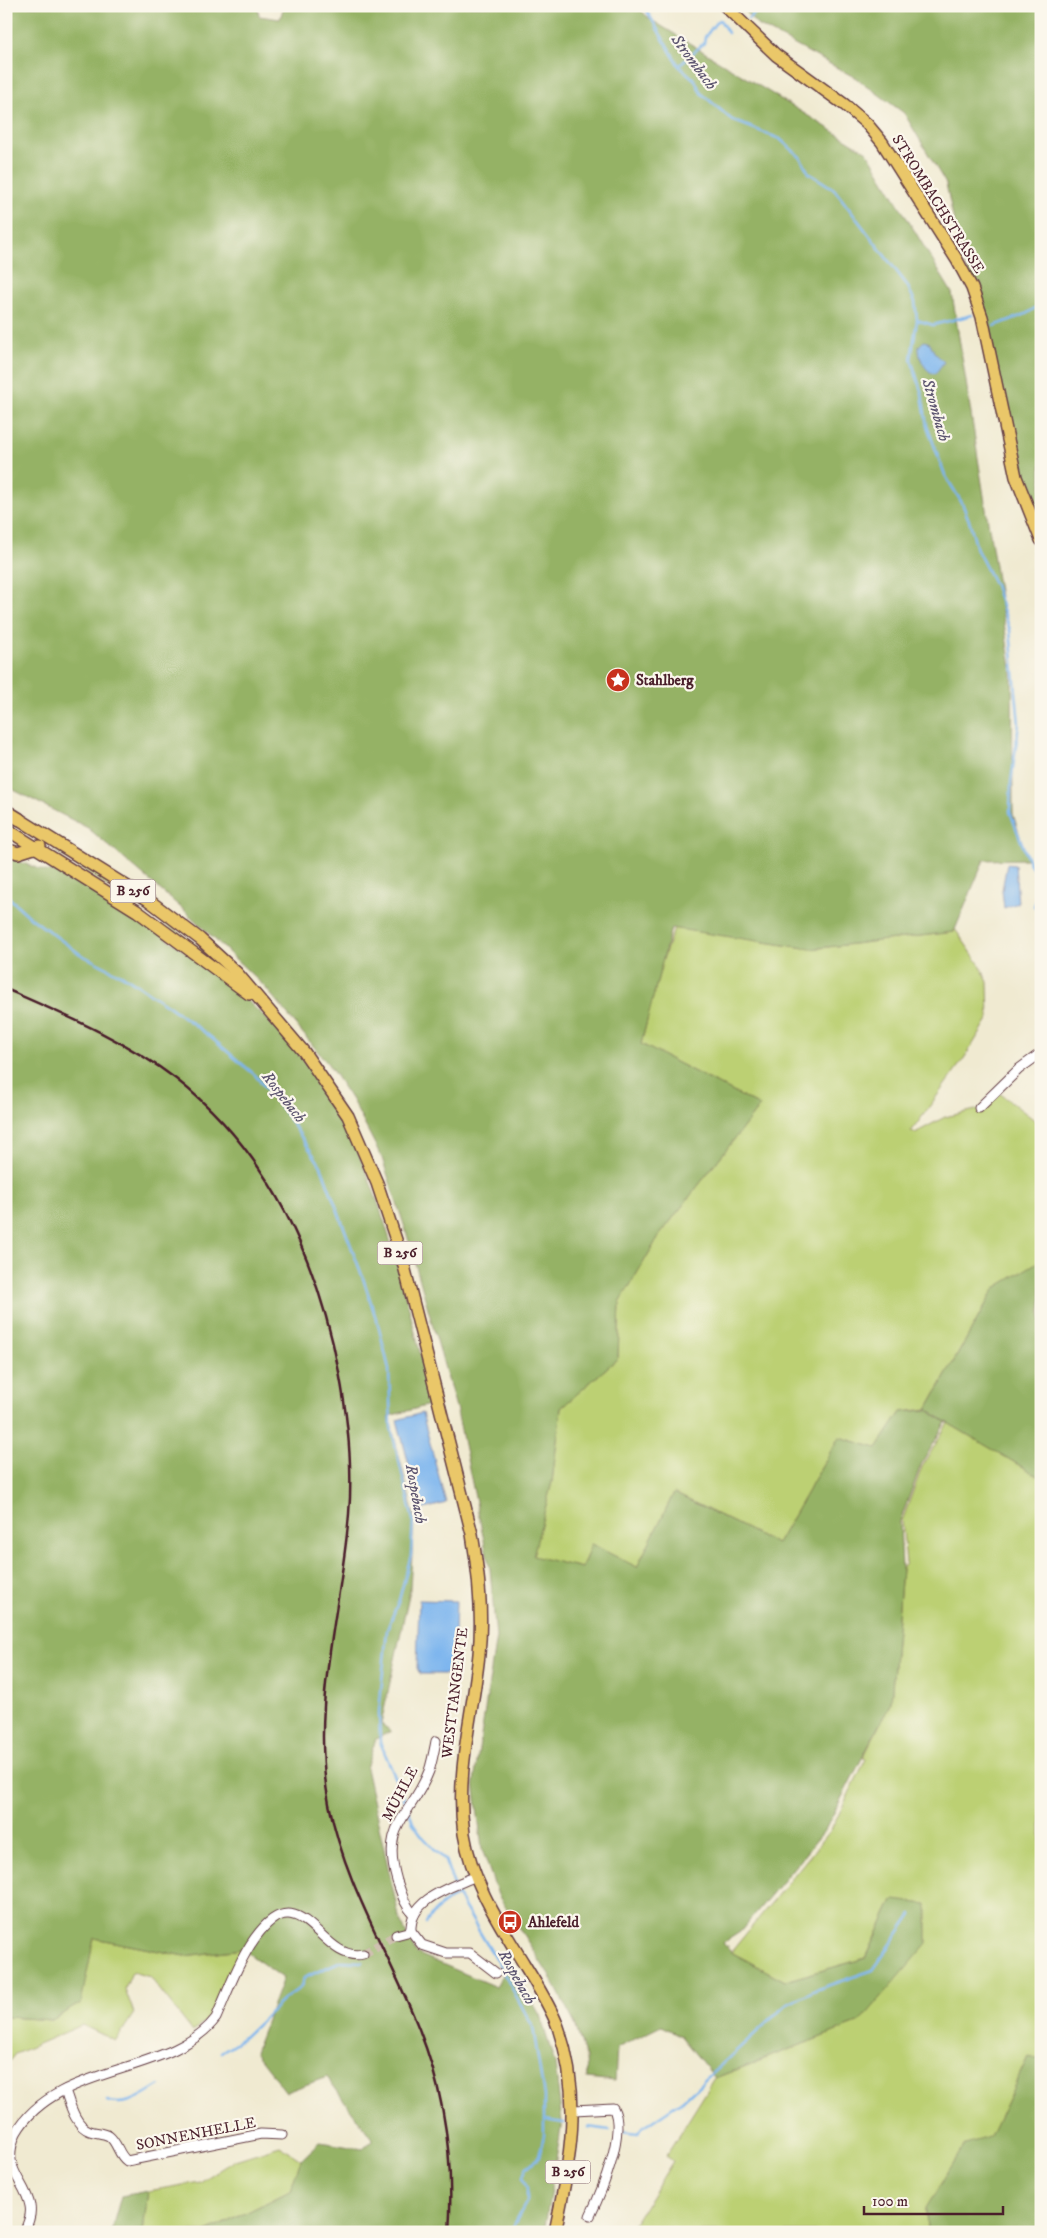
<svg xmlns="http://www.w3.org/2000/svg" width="1047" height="2238" viewBox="0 0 1047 2238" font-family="'IM FELL DW Pica',serif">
<rect width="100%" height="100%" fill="#fbf7ec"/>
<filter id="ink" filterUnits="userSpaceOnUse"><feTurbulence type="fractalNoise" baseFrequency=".02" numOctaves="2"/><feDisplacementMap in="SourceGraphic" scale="10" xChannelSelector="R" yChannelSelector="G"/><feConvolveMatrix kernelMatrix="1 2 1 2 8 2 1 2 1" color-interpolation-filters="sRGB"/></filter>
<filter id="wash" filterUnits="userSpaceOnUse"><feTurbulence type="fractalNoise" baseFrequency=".0096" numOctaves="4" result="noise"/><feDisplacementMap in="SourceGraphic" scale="20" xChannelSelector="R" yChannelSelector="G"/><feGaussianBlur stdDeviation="1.12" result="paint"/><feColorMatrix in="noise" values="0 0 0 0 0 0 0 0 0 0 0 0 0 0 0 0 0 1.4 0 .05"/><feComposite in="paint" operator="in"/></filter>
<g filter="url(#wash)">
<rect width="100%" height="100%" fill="#f0ead1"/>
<g fill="#bcd073" stroke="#83784f">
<path d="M55 849C121 884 181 931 238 980L159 920 56 852 53 850Z"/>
<polygon points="674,928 811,949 954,932 955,929 980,965 988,982 989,1018 965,1057 911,1132 915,1133 945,1117 980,1109 998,1092 1041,1125 1041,1261 995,1288 927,1409 901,1412 877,1448 839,1437 777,1544 674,1493 637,1568 591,1544 582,1568 532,1557 552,1482 561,1408 618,1358 620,1302 659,1236 760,1106 641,1044 662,962"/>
<polygon points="948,1423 1041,1478 1041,2060 1028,2057 990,2138 926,2208 927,2232 629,2232 673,2161 666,2156 715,2078 860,2022 893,1900 866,1958 785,1981 731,1952 831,1830 866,1759 863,1758 891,1702 902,1569 906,1563 902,1521 922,1467"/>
<polygon points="94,1938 184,1956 242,1949 216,2011 193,2032 150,1977 132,1972 125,1989 134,2013 116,2041 82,2025 15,2054 6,2065 6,2017 52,2020 80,2003"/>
<polygon points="280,2146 301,2160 290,2191 207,2232 143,2232 148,2191 200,2182 235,2160"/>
</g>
<g fill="#95b265" stroke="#706848">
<polygon points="6,6 258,6 259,16 280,19 284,6 636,6 650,19 867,152 952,293 1012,674 1013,814 1027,859 984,860 954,932 811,949 671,928 641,1044 760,1106 659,1236 620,1302 618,1358 561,1408 552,1482 533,1556 582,1568 591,1544 637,1567 674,1493 777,1544 839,1437 877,1448 901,1412 927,1410 946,1422 927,1409 995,1288 1041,1260 1041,1478 946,1422 921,1465 900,1521 902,1569 891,1702 825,1830 740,1932 723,1943 731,1952 785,1981 866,1958 893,1900 927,1904 927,1944 860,2022 715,2078 680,2035 661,2026 617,2048 615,2081 587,2078 586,2058 575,2024 552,1980 498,1895 482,1849 474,1782 496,1637 490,1569 457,1411 406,1231 382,1158 352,1100 328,1064 265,987 185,911 88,828 6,786"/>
<polygon points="740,6 1041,6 1041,526 1023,478 1009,427 986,318 961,254 946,184 904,113 856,78 756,24"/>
<path d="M6 857 45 871 64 873 80 880C145 923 212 966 268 1020 373 1121 398 1270 433 1404L389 1416 414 1516 410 1590 381 1724 391 1731 376 1739 366 1768 400 1921 416 1953 496 1987 510 1963 540 2015 555 2064 562 2122 544 2232H207L290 2191 301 2160 320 2142 363 2149 373 2140 327 2077 286 2092 255 2052 283 1978 242 1949 184 1956 94 1938 81 2003 52 2020 6 2017Z"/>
<polygon points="1028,2057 1041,2060 1041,2232 927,2232 926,2208 965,2144 990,2137"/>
<polygon points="148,2191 143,2232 111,2232 121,2196"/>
</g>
<g fill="#7eb6ee" stroke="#646a8c">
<path d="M924 341 930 343 934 352 944 362 935 374C924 372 918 355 919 346Z"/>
<polygon points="1007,864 1015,865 1018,903 1004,908 1002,890"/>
<polygon points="422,1413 446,1503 421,1510 397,1420"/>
<polygon points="419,1600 456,1601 454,1669 449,1674 420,1674 417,1668"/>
</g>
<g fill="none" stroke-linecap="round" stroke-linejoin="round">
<g stroke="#7eb6ee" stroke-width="2.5">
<polyline points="644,6 679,66 695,80 701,93 732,120 780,139 800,157 809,173 834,189 907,285 915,302 917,320 911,359 922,394 927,426 945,475 962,503 970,523 977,550 995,585 1010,630 1019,724 1011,782 1010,812 1029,862 1036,874 1039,894 1034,906 1041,911"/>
<polyline points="748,19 761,6"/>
<polyline points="679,66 704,43 705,37 717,21 720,20 728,33"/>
<polyline points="917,320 933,325 972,315"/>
<polyline points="994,326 1026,314 1041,304"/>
<polyline points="6,895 31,918 80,954 127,978 170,1007 208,1035 255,1075 283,1110 321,1166 363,1278 379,1328 389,1369 391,1427 413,1520 411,1555 399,1600 387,1630 379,1712 380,1742 407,1805"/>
<polyline points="409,1811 413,1823 423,1837 445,1860 458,1896 497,1961 533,2027 544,2096 544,2135 539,2157 526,2168 523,2177 527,2189 527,2201 510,2232"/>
<path d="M426 1923C434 1910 443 1901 458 1896"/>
<polyline points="221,2052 243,2038 283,2000 301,1987 304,1978 341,1961 362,1962"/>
<path d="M107 2101C127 2108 143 2095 160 2085"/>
<polyline points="544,2120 564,2123"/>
<polyline points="588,2127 610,2130"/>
<polyline points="621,2132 638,2134 642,2128 682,2101 786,2005 815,1990 873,1970 912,1914"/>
</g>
</g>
</g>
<g filter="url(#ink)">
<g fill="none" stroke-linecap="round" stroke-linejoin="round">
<polyline stroke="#cfc1b0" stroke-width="9" stroke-dasharray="9 4.5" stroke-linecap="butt" points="363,1954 396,1935"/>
<g stroke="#633d44" stroke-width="11">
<g id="minor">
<polyline points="979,1108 1019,1069 1041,1053"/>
<path d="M476 1876C453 1887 409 1898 411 1931L422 1945 446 1953H470L496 1973"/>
<path d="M414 1915C404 1904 402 1894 397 1881 380 1823 411 1818 429 1771 432 1762 434 1751 436 1741"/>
<polyline points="396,1935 411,1931"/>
<path d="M65 2090C70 2104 75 2126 90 2131 96 2133 104 2133 109 2136 118 2143 118 2155 127 2161L261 2134 282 2135"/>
<path d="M574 2110 613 2108C627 2131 601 2193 590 2216"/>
<path d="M24 2232C28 2224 32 2215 30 2206 25 2179 0 2170 16 2133 56 2062 171 2077 216 2018 227 1993 239 1960 255 1938 302 1872 320 1964 363 1954"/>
</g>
</g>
<g stroke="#633d44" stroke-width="14">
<g id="major">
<polyline points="725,6 776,55 845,105 867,124 882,142 957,260 972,288 982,317 1016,477 1041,540"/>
<path d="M19 819 147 899 200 939 237 973 304 1052 348 1116 377 1183 402 1258 472 1534C479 1575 483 1613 479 1654 473 1715 455 1773 464 1834 472 1883 499 1923 524 1964 536 1984 550 2005 558 2027 583 2100 570 2159 555 2232"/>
<polyline points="11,832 137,911 249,994"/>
<polyline points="6,849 18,853 40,846"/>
</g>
</g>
<g stroke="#633d44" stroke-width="15">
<g id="highway">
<polyline points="6,811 19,819"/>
<polyline points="6,829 11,832"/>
</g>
</g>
<use href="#minor" stroke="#fff" stroke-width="9"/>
<use href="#major" stroke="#eac769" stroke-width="11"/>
<use href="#highway" stroke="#eac769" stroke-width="12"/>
<path stroke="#4a1f2b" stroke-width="2.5" d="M6 989C65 1015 125 1040 176 1079 269 1152 317 1258 339 1372 348 1419 353 1466 349 1514 341 1612 310 1705 329 1804 345 1885 389 1953 419 2029 445 2094 454 2162 449 2232"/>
</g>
</g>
<defs>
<g id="sight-disc" transform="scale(1.25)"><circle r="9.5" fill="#c8321e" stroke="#fbf7ec"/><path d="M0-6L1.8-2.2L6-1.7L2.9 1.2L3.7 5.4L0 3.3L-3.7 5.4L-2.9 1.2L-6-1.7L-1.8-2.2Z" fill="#fff"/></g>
<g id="bus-disc" transform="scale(1.25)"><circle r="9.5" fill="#c8321e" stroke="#fbf7ec"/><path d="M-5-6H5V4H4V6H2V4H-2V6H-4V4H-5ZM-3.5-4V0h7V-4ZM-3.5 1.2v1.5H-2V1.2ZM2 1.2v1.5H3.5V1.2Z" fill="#fff"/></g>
</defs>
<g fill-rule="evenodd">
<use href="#sight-disc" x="618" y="680"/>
<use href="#bus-disc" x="510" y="1922"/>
</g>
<g text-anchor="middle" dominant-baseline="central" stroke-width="4.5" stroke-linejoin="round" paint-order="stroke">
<g fill="#fbf7ec" stroke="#7f6065" stroke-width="1">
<rect x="110.5" y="879.5" width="45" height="23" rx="4"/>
<rect x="377.5" y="1241.5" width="45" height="23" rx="4"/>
<rect x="545.5" y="2160.5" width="45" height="23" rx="4"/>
</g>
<g font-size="14" font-weight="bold" fill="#4a1f2b">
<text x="133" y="891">B 256</text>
<text x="400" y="1253">B 256</text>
<text x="568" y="2172">B 256</text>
</g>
<g font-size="15" fill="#4a1f2b" stroke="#fbf7ec">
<text transform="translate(938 204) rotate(58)">STROMBACHSTRASSE</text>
<text transform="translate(455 1693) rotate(-83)">WESTTANGENTE</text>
<text transform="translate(400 1794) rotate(-62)">MÜHLE</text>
<text transform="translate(196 2134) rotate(-11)">SONNENHELLE</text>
</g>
<g font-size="15" font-weight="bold" fill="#4a1f2b" stroke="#fbf7ec" text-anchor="start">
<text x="636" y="680">Stahlberg</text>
<text x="528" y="1922">Ahlefeld</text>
</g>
<g font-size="16" font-style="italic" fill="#5c546f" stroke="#fbf7ec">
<text transform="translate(694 62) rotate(53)">Strombach</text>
<text transform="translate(936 410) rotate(74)">Strombach</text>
<text transform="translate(284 1097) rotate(52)">Rospebach</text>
<text transform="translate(416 1494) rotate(80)">Rospebach</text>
<text transform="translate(517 1977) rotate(61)">Rospebach</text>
</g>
</g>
<rect width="1047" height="2238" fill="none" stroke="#fbf7ec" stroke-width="25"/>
<path d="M864 2206v8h139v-8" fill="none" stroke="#4a1f2b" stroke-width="2.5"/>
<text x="872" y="2206" font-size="15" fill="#4a1f2b" stroke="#fbf7ec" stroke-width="4" paint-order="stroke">100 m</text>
</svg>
